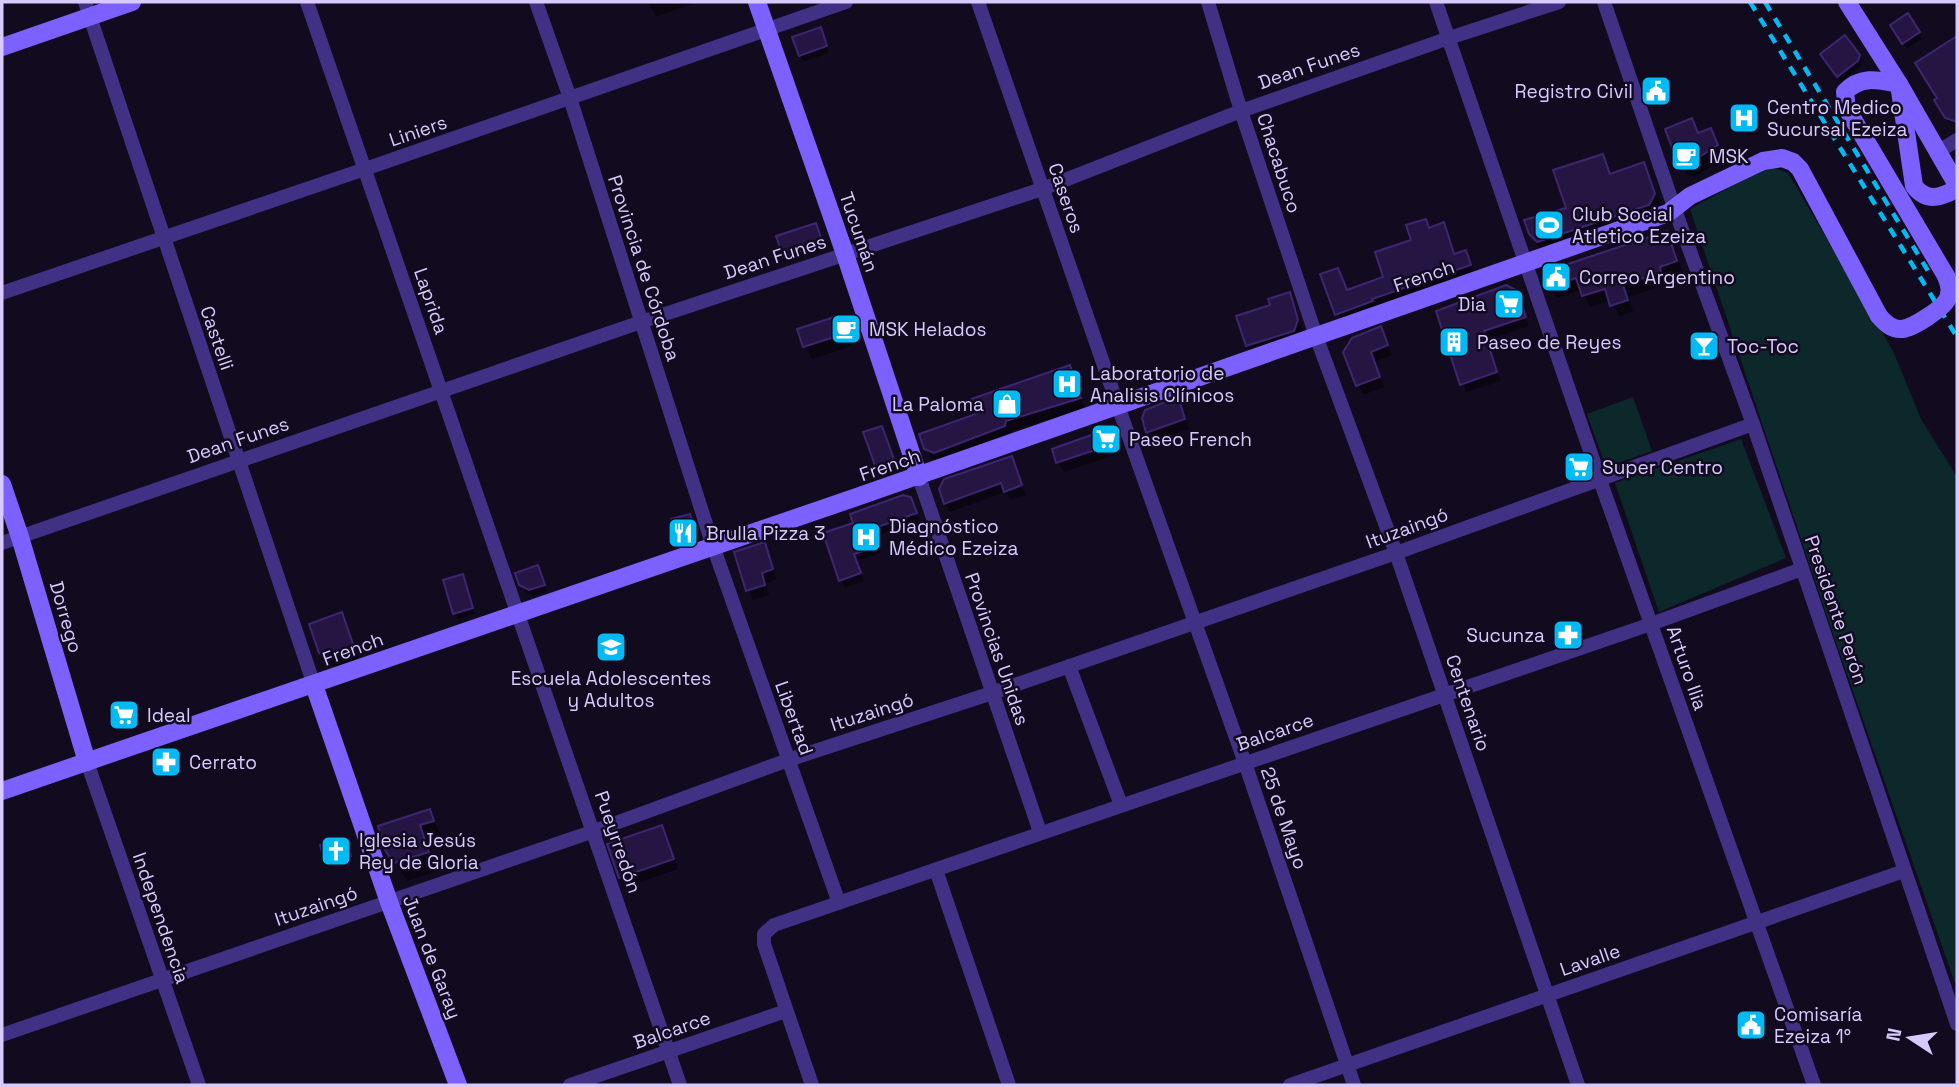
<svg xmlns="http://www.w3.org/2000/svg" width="1959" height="1087" viewBox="0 0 1959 1087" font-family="'Space Grotesk',sans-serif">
<rect width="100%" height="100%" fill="#120b20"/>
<g fill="#0d282b">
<polygon points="1769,166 1788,173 1893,351 1921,419 1957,477 1957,989 1832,631 1690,209"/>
<polygon points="1633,397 1652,451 1606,467 1587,414"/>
<polygon points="1741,439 1786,558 1659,612 1615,483"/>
</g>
<g fill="#0007">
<polygon points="648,2 696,2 656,17"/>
<polygon points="1907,15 1922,39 1907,49 1892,25"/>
<polygon points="824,35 829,53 804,61 800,55"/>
<polygon points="1957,39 1957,125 1949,122 1936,101 1939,99 1918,63"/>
<polygon points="1859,55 1862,62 1860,67 1841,82 1826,60"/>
<polygon points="1735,110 1747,112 1756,133 1747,136"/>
<polygon points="1692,120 1700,134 1710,130 1724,158 1695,177 1686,174 1679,161"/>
<polygon points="1602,156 1611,175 1643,164 1660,205 1654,215 1544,251 1537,245 1530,233 1568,209"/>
<polygon points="1425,221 1430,229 1443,225 1455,255 1465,252 1474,274 1342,323 1322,275 1337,270 1347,292 1385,278"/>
<polygon points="818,231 825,250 788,262 778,237"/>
<polygon points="1667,233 1673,245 1683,273 1665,279 1667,284 1629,297 1633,312 1619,316 1611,300 1590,307 1582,290 1557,298 1551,286"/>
<polygon points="1515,291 1529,326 1487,340 1501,381 1466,392 1438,312"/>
<polygon points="1289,294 1303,330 1298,341 1253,355 1247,346 1238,317 1272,306"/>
<polygon points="840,317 848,330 853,346 812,359 805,346"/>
<polygon points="1380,328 1392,355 1375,362 1384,387 1363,395 1345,352"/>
<polygon points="1069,367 1085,408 1012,431 1010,436 941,462 932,459 926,448 978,415"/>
<polygon points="1177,400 1189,429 1153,441 1148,432"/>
<polygon points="1110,431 1121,453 1064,472 1058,462"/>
<polygon points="1011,458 1026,495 1010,500 1006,492 950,512 945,503"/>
<polygon points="896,466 898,471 882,476 879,472"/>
<polygon points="910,498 920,521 875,536 881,553 857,561 864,581 845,588 841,580 855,524"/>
<polygon points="689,516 698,537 694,544 683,547 678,538 673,520"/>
<polygon points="764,544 777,579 766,583 769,595 753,600 736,554"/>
<polygon points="540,573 547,591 533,596 525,591 521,585"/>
<polygon points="462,576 475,614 458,619 455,613"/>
<polygon points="341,614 359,659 335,667 327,663 321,653"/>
<polygon points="429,811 444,840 430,845 438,871 407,881 387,849"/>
<polygon points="661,827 678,869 626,887 609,845"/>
<polygon points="346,840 353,862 330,868 326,862"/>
</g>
<g fill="#251543" stroke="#3f2571" stroke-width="2">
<polygon points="1908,13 1920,32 1902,44 1890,25"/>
<polygon points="821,27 827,46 799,56 792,37"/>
<polygon points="1845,35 1860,55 1858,61 1837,77 1820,54"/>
<polygon points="1957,36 1957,122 1945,118 1934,100 1937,98 1915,63"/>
<polygon points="1745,104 1754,126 1742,131 1733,109"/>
<polygon points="1692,118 1698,133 1711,128 1718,145 1687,165 1677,161 1665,129"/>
<polygon points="1603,154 1610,174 1644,162 1655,194 1649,205 1537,242 1529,234 1524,220 1566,208 1553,170"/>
<polygon points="1426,219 1429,228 1444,222 1454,254 1466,250 1471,265 1372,299 1373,301 1335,315 1320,274 1338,268 1347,290 1383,277 1375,252 1411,240 1406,225"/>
<polygon points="816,223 823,244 783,257 776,236"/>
<polygon points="1667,231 1677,261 1660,267 1661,272 1623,285 1628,300 1610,306 1605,289 1582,296 1576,278 1549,287 1544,272"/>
<polygon points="1506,285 1516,290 1526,317 1484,331 1497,372 1460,385 1436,311"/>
<polygon points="1290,292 1298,320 1294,331 1246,346 1236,316 1270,305 1268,299"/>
<polygon points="841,315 847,333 803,347 797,329"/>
<polygon points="1381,326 1388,345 1371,352 1380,377 1356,386 1343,352 1352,338"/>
<polygon points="1070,365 1081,398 1006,421 1005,426 934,453 924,449 919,434 976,414 971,399"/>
<polygon points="1178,397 1185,419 1146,433 1142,418 1145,410"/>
<polygon points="882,426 896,465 877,471 863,432"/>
<polygon points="1111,428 1116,443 1056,463 1052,449"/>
<polygon points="1012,456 1022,485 1004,492 1001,483 944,504 939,489 944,479"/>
<polygon points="903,495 911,497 917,513 872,529 878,546 854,554 861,573 839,581 823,533 853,523 850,514"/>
<polygon points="690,514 694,526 689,535 676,538 671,519"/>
<polygon points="765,542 773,569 762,573 765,585 746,591 734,552"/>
<polygon points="538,565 545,585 529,590 519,585 515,573"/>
<polygon points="463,574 473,608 453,614 443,580"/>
<polygon points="342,612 355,650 329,659 319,653 309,624"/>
<polygon points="430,809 434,821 420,825 429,852 394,863 385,850 378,826"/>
<polygon points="662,825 674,859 619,878 607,844"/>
<polygon points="347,838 351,856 325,863 320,845"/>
</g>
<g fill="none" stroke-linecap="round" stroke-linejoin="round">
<g stroke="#403184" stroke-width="14">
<polyline points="85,2 314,685"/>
<polyline points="307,2 680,1085"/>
<polyline points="536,2 570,98 713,546 839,903"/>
<polyline points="978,2 1118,406 1245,763 1354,1085"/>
<polyline points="1208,2 1241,111 1316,336 1396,553 1578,1085"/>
<polyline points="1436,2 1600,480 1814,1085"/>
<polyline points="1604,2 1675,210 1753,424 1957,1024"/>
<polyline points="1939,151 1957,140"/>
<polyline points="2,293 365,169 846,2"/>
<polyline points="919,477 1040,832"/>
<polyline points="2,543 641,322 1042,189 1241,111 1449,38 1559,2"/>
<polyline points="1069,666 1121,805"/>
<polyline points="87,762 199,1085"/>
<polyline points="936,870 1009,1085"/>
<polyline points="2,1035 594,831 788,760 992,693 1396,553 1753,424"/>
<polyline points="570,1085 786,1011"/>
<polyline points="812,1085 764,944 764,934 774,925 1651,624 1802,569"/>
<polyline points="1290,1085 1904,871"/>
</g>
<g stroke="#7c61ff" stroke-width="18">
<polyline points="757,2 845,254 919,477"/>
<polyline points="1847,2 1899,84 1957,185"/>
<polyline points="2,47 132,2"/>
<path d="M1899 84C1879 80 1861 75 1845 92L1847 109 1946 276"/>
<path d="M1900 91 1914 186C1927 203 1941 197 1957 189"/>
<polyline points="2,484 20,537 87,762"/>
<polyline points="314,685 389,902 458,1085"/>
<path d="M2 791C558 602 1114 408 1668 213L1690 196 1763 161 1782 158 1793 162 1800 169 1879 316"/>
</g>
<g stroke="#00baf5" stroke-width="4.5" stroke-dasharray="10 9" stroke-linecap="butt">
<polyline points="1750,2 1957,337"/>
<polyline points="1765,2 1928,271"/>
</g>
<path stroke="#7c61ff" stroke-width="18" d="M1879 316C1885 323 1892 330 1902 329 1913 328 1944 308 1948 298 1951 290 1949 284 1946 276"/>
</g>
<defs>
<g id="civic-square" transform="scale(1.575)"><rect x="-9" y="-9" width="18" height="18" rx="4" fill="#00baf5" stroke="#120b20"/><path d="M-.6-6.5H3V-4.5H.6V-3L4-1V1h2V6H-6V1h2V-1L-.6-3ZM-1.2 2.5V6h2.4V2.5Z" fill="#fff"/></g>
<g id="hospital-square" transform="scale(1.575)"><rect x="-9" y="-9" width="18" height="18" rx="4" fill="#00baf5" stroke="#120b20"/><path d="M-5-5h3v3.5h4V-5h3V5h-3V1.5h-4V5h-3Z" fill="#fff"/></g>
<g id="cafe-square" transform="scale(1.575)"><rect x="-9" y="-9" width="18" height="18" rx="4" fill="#00baf5" stroke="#120b20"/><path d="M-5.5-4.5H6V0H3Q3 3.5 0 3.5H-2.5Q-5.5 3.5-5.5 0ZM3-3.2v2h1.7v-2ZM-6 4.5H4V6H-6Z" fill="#fff"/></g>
<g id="stadium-square" transform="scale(1.575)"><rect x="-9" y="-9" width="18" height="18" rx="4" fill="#00baf5" stroke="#120b20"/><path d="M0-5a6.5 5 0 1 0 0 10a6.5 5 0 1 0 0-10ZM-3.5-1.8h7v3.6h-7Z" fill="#fff"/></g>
<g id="supermarket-square" transform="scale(1.575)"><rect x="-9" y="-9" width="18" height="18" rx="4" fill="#00baf5" stroke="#120b20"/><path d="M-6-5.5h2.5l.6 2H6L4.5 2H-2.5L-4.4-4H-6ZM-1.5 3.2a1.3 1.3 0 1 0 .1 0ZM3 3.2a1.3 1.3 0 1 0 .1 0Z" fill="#fff"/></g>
<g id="building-square" transform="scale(1.575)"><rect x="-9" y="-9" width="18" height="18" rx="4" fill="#00baf5" stroke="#120b20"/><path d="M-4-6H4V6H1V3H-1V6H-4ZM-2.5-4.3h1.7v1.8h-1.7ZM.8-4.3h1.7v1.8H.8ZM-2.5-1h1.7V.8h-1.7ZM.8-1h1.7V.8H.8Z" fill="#fff"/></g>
<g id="bar-square" transform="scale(1.575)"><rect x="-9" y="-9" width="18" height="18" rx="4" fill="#00baf5" stroke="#120b20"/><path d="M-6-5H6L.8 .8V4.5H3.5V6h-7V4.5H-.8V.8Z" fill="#fff"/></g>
<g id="shop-square" transform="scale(1.575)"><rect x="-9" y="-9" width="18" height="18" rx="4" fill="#00baf5" stroke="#120b20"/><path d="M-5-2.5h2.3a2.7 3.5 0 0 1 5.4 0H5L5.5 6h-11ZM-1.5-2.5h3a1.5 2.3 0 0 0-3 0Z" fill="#fff"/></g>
<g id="restaurant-square" transform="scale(1.575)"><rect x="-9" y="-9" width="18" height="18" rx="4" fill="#00baf5" stroke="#120b20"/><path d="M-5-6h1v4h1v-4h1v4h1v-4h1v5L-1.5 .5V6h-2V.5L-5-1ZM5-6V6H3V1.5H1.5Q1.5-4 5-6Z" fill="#fff"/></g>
<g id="pharmacy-square" transform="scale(1.575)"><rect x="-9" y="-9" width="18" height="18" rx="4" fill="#00baf5" stroke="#120b20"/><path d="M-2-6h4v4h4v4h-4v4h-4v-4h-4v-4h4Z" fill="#fff"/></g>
<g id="school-square" transform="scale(1.575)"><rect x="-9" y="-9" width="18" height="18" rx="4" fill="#00baf5" stroke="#120b20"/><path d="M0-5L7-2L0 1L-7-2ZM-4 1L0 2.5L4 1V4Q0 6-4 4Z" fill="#fff"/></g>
<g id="church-square" transform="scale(1.575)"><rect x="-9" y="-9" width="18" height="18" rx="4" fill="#00baf5" stroke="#120b20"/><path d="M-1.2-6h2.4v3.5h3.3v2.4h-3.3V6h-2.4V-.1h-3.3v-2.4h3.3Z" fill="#fff"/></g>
</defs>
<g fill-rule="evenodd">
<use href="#civic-square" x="1656" y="91"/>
<use href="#hospital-square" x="1744" y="118"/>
<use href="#cafe-square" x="1686" y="156"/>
<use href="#stadium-square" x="1549" y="225"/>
<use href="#civic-square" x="1556" y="277"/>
<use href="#supermarket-square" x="1509" y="304"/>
<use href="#cafe-square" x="846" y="329"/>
<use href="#building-square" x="1454" y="342"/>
<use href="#bar-square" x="1704" y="346"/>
<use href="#hospital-square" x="1067" y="384"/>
<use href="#shop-square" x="1007" y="404"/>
<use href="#supermarket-square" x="1106" y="439"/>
<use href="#supermarket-square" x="1579" y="467"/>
<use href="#restaurant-square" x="683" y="533"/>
<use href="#hospital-square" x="866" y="537"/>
<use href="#pharmacy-square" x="1568" y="635"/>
<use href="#school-square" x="611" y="647"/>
<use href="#supermarket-square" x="124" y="715"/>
<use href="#pharmacy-square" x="166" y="762"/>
<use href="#church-square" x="336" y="851"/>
<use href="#civic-square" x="1751" y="1025"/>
</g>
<g text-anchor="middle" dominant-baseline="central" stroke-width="5" stroke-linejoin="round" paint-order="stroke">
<g font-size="19" fill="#d8caff" stroke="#120b20">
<text transform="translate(1309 66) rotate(-19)">Dean Funes</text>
<text transform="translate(418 131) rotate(-19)">Liniers</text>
<text transform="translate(1279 163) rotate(72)">Chacabuco</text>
<text transform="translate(1066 198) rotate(71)">Caseros</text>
<text transform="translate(859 232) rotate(71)">Tucumán</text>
<text transform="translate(775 257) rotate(-18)">Dean Funes</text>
<text transform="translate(644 268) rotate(72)">Provincia de Córdoba</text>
<text transform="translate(1424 276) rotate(-19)">French</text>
<text transform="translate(431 301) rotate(71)">Laprida</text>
<text transform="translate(217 338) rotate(71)">Castelli</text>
<text transform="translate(238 440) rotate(-19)">Dean Funes</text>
<text transform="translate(890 465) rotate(-19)">French</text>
<text transform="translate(1407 528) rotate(-20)">Ituzaingó</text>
<text transform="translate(1836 610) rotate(71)">Presidente Perón</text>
<text transform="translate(66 617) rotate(74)">Dorrego</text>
<text transform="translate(353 649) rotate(-20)">French</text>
<text transform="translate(997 649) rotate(71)">Provincias Unidas</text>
<text transform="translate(1687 668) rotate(71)">Arturo Ilia</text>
<text transform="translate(1468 703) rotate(71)">Centenario</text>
<text transform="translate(872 712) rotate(-18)">Ituzaingó</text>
<text transform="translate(794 718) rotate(70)">Libertad</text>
<text transform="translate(1275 732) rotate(-19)">Balcarce</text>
<text transform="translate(1284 818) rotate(71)">25 de Mayo</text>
<text transform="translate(618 842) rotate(71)">Pueyrredón</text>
<text transform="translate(316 906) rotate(-19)">Ituzaingó</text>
<text transform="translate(161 918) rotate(71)">Independencia</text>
<text transform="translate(432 957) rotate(69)">Juan de Garay</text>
<text transform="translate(1590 960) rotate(-19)">Lavalle</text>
<text transform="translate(672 1030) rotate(-19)">Balcarce</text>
</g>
<g font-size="19" fill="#d8caff" stroke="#120b20" text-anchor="start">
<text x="1633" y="91" text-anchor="end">Registro Civil</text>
<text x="1767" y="107">Centro Medico<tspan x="1767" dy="22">Sucursal Ezeiza</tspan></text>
<text x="1709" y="156">MSK</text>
<text x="1572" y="214">Club Social<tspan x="1572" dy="22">Atletico Ezeiza</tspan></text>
<text x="1579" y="277">Correo Argentino</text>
<text x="1486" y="304" text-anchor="end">Dia</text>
<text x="869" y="329">MSK Helados</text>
<text x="1477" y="342">Paseo de Reyes</text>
<text x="1727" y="346">Toc-Toc</text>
<text x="1090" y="373">Laboratorio de<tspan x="1090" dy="22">Analisis Clínicos</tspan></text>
<text x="984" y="404" text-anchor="end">La Paloma</text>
<text x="1129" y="439">Paseo French</text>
<text x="1602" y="467">Super Centro</text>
<text x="889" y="526">Diagnóstico<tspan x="889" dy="22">Médico Ezeiza</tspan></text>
<text x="706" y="533">Brulla Pizza 3</text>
<text x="1545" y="635" text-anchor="end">Sucunza</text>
<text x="611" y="678" text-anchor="middle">Escuela Adolescentes<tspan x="611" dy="22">y Adultos</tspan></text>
<text x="147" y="715">Ideal</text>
<text x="189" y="762">Cerrato</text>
<text x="359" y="840">Iglesia Jesús<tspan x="359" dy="22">Rey de Gloria</tspan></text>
<text x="1774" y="1014">Comisaría<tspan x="1774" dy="22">Ezeiza 1°</tspan></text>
</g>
</g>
<rect width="1959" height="1087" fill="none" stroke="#d8caff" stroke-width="7"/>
<g transform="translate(1910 1038) rotate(282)" stroke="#120b20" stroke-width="5" paint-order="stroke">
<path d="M0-5L12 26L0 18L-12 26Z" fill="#d8caff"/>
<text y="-10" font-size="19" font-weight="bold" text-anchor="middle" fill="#d8caff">N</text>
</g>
</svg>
